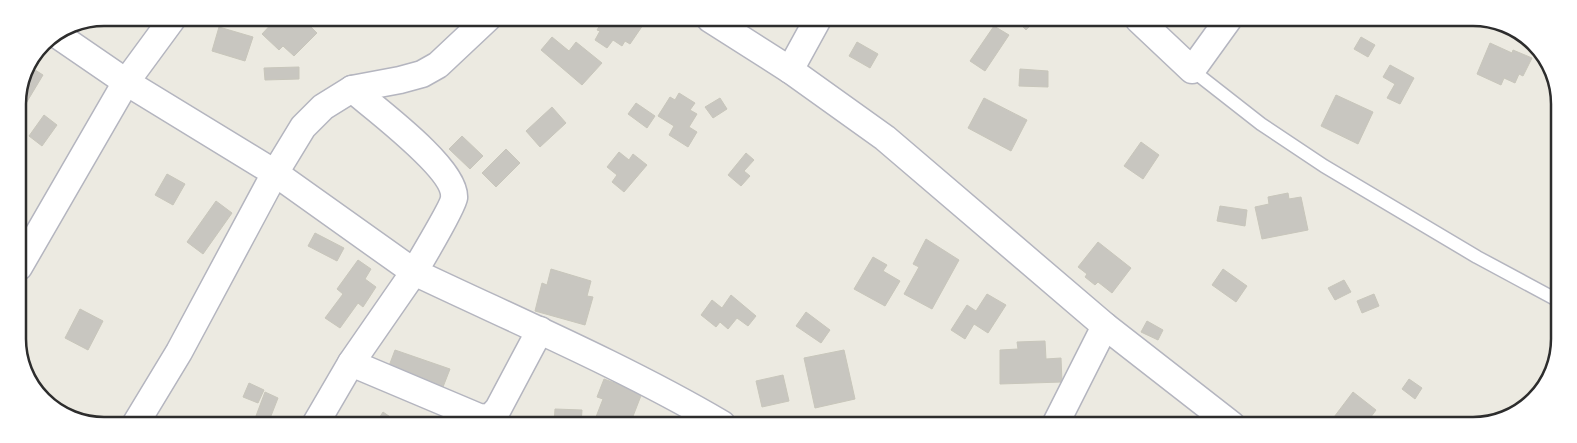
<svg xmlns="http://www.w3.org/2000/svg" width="1577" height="443" viewBox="0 0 1577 443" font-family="Rubik,sans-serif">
<rect width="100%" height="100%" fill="#eceae1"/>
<g fill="#c8c6c0" stroke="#c8c6bb">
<polygon points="277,18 309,18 306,22 317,33 294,56 283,46 279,50 262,34"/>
<polygon points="596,19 639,19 637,22 643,25 630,44 625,41 622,46 613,40 607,48 595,40 600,31 597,30 600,25 594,21"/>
<polygon points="874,19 887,19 884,25"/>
<polygon points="1015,19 1034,19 1035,21 1026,30"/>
<polygon points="994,26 1009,35 985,71 970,61"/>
<polygon points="219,27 253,37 245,61 212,51"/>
<polygon points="552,37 569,51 576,42 602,63 582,85 541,50"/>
<polygon points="1361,37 1375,45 1368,57 1354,49"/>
<polygon points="857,42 878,54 870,68 849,56"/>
<polygon points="1490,43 1512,53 1513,50 1532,58 1523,76 1519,74 1515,83 1504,78 1501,85 1477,74"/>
<polygon points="37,55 39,56 32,68 43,75 25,105 18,99"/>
<polygon points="1390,65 1414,78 1400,104 1387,98 1395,84 1383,77"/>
<polygon points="299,67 299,79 265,80 264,68"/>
<polygon points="1020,69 1048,71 1048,87 1019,86"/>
<polygon points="679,93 695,103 690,110 697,114 689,127 697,132 688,147 669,135 674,126 658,116 670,97 675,100"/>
<polygon points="1336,95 1373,112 1358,144 1321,126"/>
<polygon points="720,98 727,109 713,118 705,107"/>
<polygon points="984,98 1027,120 1011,151 968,128"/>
<polygon points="636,103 655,116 647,128 628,114"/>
<polygon points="552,107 566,123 540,147 526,131"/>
<polygon points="44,115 57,125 42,146 29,136"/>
<polygon points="462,136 483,156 470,169 449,149"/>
<polygon points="1141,142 1159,155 1143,179 1124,166"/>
<polygon points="506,149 520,163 496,187 482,173"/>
<polygon points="619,152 629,160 633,154 647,165 624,192 612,182 617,175 607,167"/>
<polygon points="746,153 754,160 744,171 750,176 741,186 728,175"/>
<polygon points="167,174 185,184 173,205 155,195"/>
<polygon points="1288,193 1289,199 1301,197 1308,230 1262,239 1255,207 1269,204 1268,197"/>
<polygon points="216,201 232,213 203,254 187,242"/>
<polygon points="1220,206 1247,210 1245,226 1217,221"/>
<polygon points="315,233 344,248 337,261 308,246"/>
<polygon points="926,239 959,260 932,309 904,294 919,267 913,264"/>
<polygon points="1098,242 1131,268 1112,293 1098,282 1095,285 1085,277 1087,274 1078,267"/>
<polygon points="873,257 887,265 883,271 900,281 885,306 854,289"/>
<polygon points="358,260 371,269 365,279 376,287 363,307 358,303 340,328 325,318 343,294 337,289"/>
<polygon points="551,269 591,281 587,296 593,297 585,325 535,311 542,283 547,285"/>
<polygon points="1223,269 1247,286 1236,302 1212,285"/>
<polygon points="1344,280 1351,292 1335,300 1328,288"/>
<polygon points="987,294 1006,305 988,333 974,324 965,339 951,330 967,305 976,311"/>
<polygon points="1374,294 1379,306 1362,313 1357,301"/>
<polygon points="731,295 756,316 748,326 737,318 728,329 720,322 716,327 701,315 712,300 722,308"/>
<polygon points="80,309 103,321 88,350 65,338"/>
<polygon points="806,312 830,330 821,343 796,326"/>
<polygon points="1147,321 1163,330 1158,340 1141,332"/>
<polygon points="1045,341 1046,359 1061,358 1062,382 1000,384 1000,350 1018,349 1017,342"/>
<polygon points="395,350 450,369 443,387 421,379 386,374"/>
<polygon points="844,350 855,399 815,408 804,358"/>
<polygon points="783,375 789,401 762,407 756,381"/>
<polygon points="604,379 642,393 630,424 594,422 603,399 597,397"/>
<polygon points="1409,379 1422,388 1415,399 1402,389"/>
<polygon points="249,383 264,390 258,403 243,397"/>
<polygon points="265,392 278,398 269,421 256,416"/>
<polygon points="1353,392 1376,410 1365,425 1328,425"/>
<polygon points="555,409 582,410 581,424 554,424"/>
<polygon points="383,412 399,423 376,423"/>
<polygon points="448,415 457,423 440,423"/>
</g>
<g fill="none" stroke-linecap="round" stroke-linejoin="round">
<g stroke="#b4b5bf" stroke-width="15">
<polyline id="service" points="1192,70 1261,124 1324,166 1477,257 1557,300"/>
</g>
<g stroke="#b4b5bf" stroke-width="29">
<g id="minor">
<polyline points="710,19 790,70 885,138 1105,326 1232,425"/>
<polyline points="1139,20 1192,70 1228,20"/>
<polyline points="56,34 126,82 275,173 414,272 351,363"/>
<polyline points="790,70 818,19"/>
<path d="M352 89C374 108 457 169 454 198 453 207 421 260 414 272 517 321 623 366 722 424"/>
<polyline points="19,267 126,82 173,18"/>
<polyline points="136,423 179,352 275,173 303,127 323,107 352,89 400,80 422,74 438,65 488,18"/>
<polyline points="316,423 351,363 479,417 490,418 498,409 540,330"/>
<polyline points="1055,425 1105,326"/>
</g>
</g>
<use href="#service" stroke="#fff" stroke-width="12"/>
<use href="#minor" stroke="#fff" stroke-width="26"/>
</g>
<path d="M0 0H1577V443H0ZM104 26H1473A78 78 0 0 1 1551 104V339A78 78 0 0 1 1473 417H104A78 78 0 0 1 26 339V104A78 78 0 0 1 104 26Z" fill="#fff" fill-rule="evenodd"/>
<path fill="none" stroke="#2d2d2d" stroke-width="2.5" d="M104 26H1473A78 78 0 0 1 1551 104V339A78 78 0 0 1 1473 417H104A78 78 0 0 1 26 339V104A78 78 0 0 1 104 26Z"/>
</svg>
